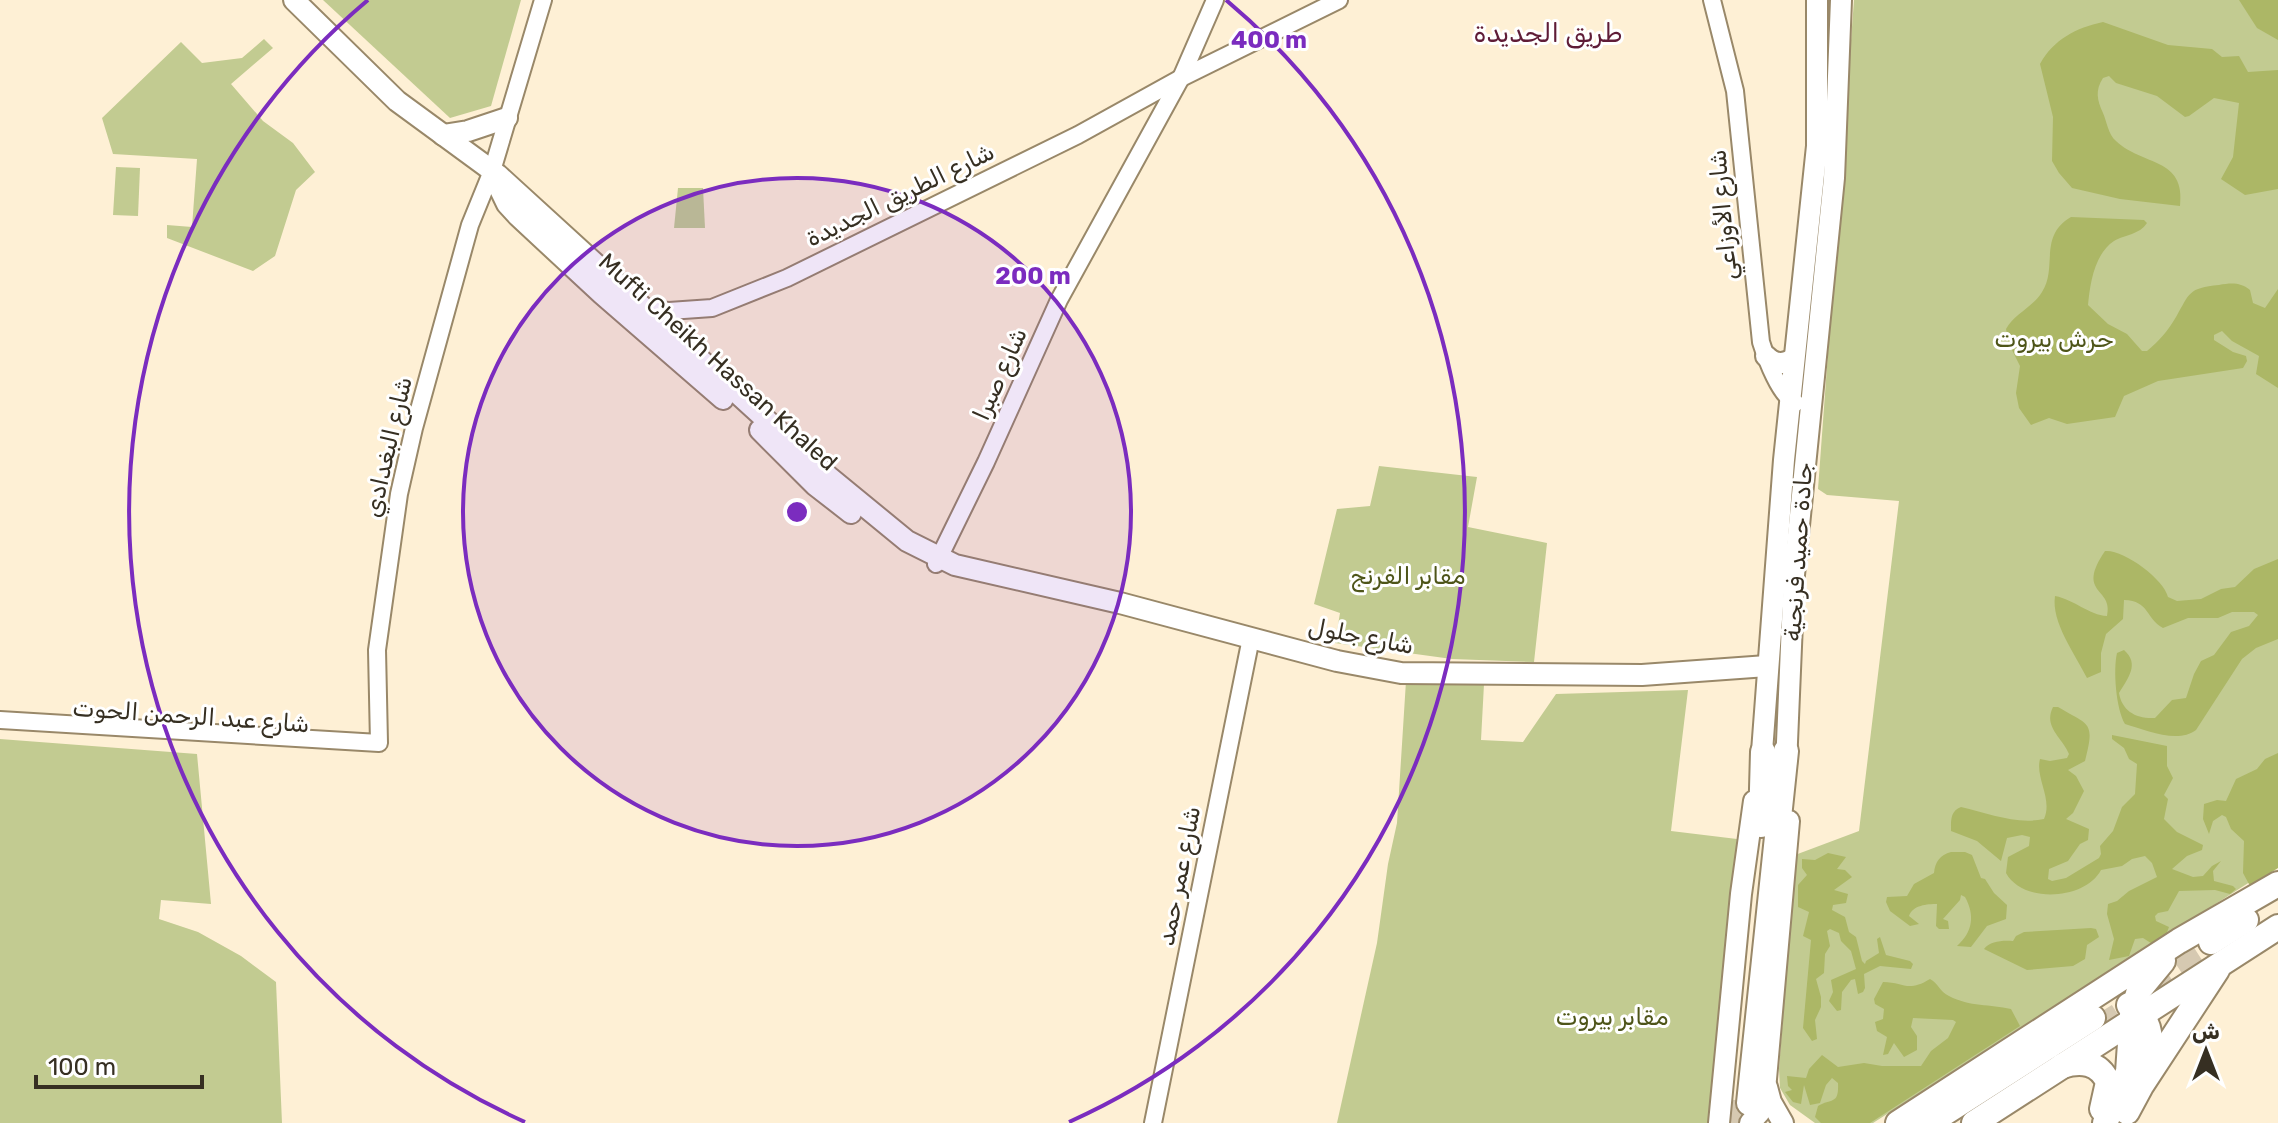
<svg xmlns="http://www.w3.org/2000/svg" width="2278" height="1123" viewBox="0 0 2278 1123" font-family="Rubik,'Noto Naskh Arabic',sans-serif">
<rect width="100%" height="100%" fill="#fef0d5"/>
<g fill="#c2cb91">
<polygon points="323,0 521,0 491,106 450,118"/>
<polygon points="1854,0 2278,0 2278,864 1873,1123 1815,1123 1790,1105 1780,1088 1779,1069 1795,855 1859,831 1899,501 1827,495 1818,489"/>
<polygon points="264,39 273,48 231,84 263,121 293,143 315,172 296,190 275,256 253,271 167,238 167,225 192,227 197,159 113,154 102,118 181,42 202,63 242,58"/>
<polygon points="116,167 140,168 138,216 113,215"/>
<polygon points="678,188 703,188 705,228 674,228"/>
<polygon points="1379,466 1477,477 1468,527 1547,543 1534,662 1452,659 1335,643 1340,613 1314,604 1337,509 1370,506"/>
<polygon points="1406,681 1484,684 1481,740 1523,742 1556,694 1688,690 1671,831 1737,839 1708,1123 1337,1123 1377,943 1388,864 1397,823"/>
<polygon points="0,739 197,754 211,904 161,900 159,919 198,932 241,956 276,982 282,1123 0,1123"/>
</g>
<g fill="#acb766">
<polygon points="2239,0 2278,0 2278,40 2257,28"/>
<path d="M2103 22 2168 45 2212 49 2222 57 2239 56 2248 72 2278 70V189L2245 195 2221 179 2233 157 2239 103 2214 98 2189 116 2185 117 2157 96 2116 83 2109 76 2103 78C2095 90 2097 100 2103 113 2107 122 2108 134 2116 141 2142 166 2186 157 2180 206L2120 199 2072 188 2059 173 2052 161 2053 117 2040 64C2054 39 2076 28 2103 22Z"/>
<path d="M2071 217 2144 220 2147 223C2139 235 2126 234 2114 241 2094 254 2090 285 2088 305L2108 324 2127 334 2142 351H2147C2159 341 2168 331 2176 317 2190 293 2188 288 2219 285 2231 283 2240 282 2250 290L2253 303 2265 308 2278 289V388L2256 374 2259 356 2232 341 2222 331 2214 335V340L2233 352 2246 356 2247 361 2243 368 2158 381 2124 396 2115 417 2067 424 2049 418 2031 425 2019 408 2016 393 2020 366 2009 344 2006 329C2014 314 2033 307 2042 292 2058 268 2038 236 2071 217Z"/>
<path d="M2105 551C2123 549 2164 579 2168 597L2177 601 2201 599 2221 589 2235 587 2254 569 2278 559V639L2256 648 2242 659 2196 730C2178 744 2145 730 2125 724 2116 709 2113 670 2117 653L2124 650C2140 664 2128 678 2119 693 2122 711 2136 719 2155 718L2172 700 2186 698 2194 674 2201 661 2214 655 2231 632 2249 626 2258 615 2254 612H2232L2218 618H2188L2163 628C2145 618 2150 601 2124 600L2123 619 2106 634 2101 653V672L2087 678C2075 654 2051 622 2055 596 2075 600 2089 615 2107 616 2114 587 2075 595 2105 551Z"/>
<path d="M2053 707H2058C2090 726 2095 721 2085 761L2068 770 2076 776 2084 791 2073 813 2066 819 2089 829 2088 840 2080 844 2068 861 2049 869 2048 879 2052 881 2066 878 2099 858 2101 854 2100 846 2113 831 2122 807 2135 794 2137 764 2129 759 2124 748 2112 739V735L2167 746V766L2173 778 2164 795 2168 799 2164 819 2177 832 2203 845 2202 850 2187 856 2172 869 2193 877 2203 876 2212 866 2221 861 2213 871 2214 881 2233 886 2236 889 2230 894 2215 890 2179 891 2168 911 2158 913 2155 916 2156 921 2169 927 2166 935 2154 945 2143 938 2135 939 2129 956 2109 960 2114 939 2107 914 2108 904 2117 901 2129 891 2157 877 2152 863 2145 856 2132 859 2122 866 2101 870C2085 900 2023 904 2006 873L2008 857 2029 846 2030 837 2022 835 2007 838 2001 861 1977 841 1951 831C1951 821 1950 811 1961 807 1988 813 2016 825 2044 819 2053 799 2035 778 2040 759L2050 761 2067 758 2069 754C2062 737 2043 727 2053 707Z"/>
<polygon points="2278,753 2278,868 2250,886 2243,873 2244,841 2231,829 2226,817 2222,815 2213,821 2209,834 2203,819 2204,804 2217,800 2226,801 2236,779 2257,769 2265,759"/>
<path d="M1951 852H1965L1972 855 1981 878 1985 879 1994 893 2007 905 2006 919 1987 926 1971 947 1957 946C1973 932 1975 915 1965 897L1961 895 1960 900 1943 919 1948 921 1949 929H1939L1936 926 1937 904C1927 904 1913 905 1909 916L1919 924 1910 926 1890 911 1886 902 1887 897 1907 896 1914 884 1934 873C1935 862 1940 855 1951 852Z"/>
<polygon points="1828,853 1846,857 1837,869 1845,870 1852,877 1834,890 1848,894 1846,903 1833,905 1832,910 1845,917 1849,932 1856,937 1862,961 1865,964 1866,961 1879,953 1877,939 1880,937 1886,955 1910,961 1913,964 1911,969 1880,966 1864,974 1865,988 1863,992 1858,994 1855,979 1851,980 1842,992 1841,1010 1837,1011 1829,1001 1833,992 1831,980 1856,969 1851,951 1841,941 1839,933 1830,929 1827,931 1830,946 1825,954 1824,973 1816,979 1821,997 1821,1007 1815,1020 1817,1039 1812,1041 1803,1028 1811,940 1803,936 1809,912 1798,907 1798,885 1807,875 1802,868 1802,859 1815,860"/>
<path d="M2091 928 2096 929 2099 937 2087 945 2085 959 2073 966 2027 970 1984 949C1990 941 2003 940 2013 941L2016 936 2024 932Z"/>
<path d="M1930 979C1938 983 1940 992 1949 996 1970 1007 1990 1004 2011 1009L2020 1026 1870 1123H1821L1815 1117 1818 1106C1832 1098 1839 1105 1838 1083L1832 1078 1826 1085 1820 1103 1810 1105 1804 1085 1801 1104 1793 1102 1785 1092 1792 1090 1788 1086 1787 1076 1806 1078 1809 1069 1822 1055 1838 1067 1864 1063 1882 1066H1921L1931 1051 1948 1038 1956 1022 1953 1020 1913 1018 1911 1027 1917 1036V1050L1904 1057 1894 1043 1888 1054 1883 1055 1887 1037 1877 1031 1875 1022 1883 1019 1884 1009 1875 1004 1874 999 1883 982C1904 982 1907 993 1930 979Z"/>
</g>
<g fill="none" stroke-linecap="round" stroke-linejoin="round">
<g stroke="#d6c9b1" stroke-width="24" stroke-dasharray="24 12" stroke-linecap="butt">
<polyline points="2146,984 2211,942"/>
<polyline points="2098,1028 2147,997"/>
<polyline points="1733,1123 1735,1100"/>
</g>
<g stroke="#998869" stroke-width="20">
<g id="minor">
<path d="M1712 0 1735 91 1761 342C1766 358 1780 397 1796 403"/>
<polyline points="642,312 646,309 669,311 712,308 787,278 1078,135 1181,78 1339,0"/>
<polyline points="936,564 986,462 1059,300 1181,78 1215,0"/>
<polyline points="0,720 379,743 377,650 399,494 414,428 470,225 492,171 543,0"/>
<polyline points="1153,1123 1251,638"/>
</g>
</g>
<g stroke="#998869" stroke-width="24">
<g id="major">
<polyline points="294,0 397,101 498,175 829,477 907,541 955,565 1120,603 1337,661 1401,673 1642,675 1767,666"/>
<polyline points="443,135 468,131 507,118"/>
<polyline points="493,175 507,204 518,216 602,294 723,399"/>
<path d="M1766 356C1775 365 1784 365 1794 358"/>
<polyline points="760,430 815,485 851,513"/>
<polyline points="1761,765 1784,460 1817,146 1817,0"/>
<polyline points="1786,766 1794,575 1834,178 1841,0"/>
<polyline points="1767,1087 1771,1102 1783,1123"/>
<polyline points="1719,1123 1741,894 1754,801"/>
<polyline points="1750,1123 1760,1112 1766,1079 1789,821"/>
</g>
</g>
<g stroke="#998869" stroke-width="28">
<g id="highway">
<polyline points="1761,825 1763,752"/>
<polyline points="2211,942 2246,920"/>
<path d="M2129 1005C2155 1019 2153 1049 2145 1075"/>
<path d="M2062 1066C2081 1060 2099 1062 2108 1082L2102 1109"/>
<polyline points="1749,1103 1786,751"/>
<polyline points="2127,1112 2141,1086 2217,970"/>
<polyline points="1898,1123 2179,941 2278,884"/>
<polyline points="1929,1123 2093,1018"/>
<polyline points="1974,1123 2278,927"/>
<polyline points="2105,1123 2128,1072 2132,1015 2139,990 2163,961"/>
</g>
</g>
<use href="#minor" stroke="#fff" stroke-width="16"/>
<use href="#major" stroke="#fff" stroke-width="20"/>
<use href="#highway" stroke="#fff" stroke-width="24"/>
</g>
<circle cx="797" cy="512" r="334" fill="#7b2cbf" fill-opacity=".12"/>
<g fill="none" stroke="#7b2cbf" stroke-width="4">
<circle cx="797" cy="512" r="334"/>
<path d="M525 1122A668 668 0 0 1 368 0M1226 0A668 668 0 0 1 1069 1122"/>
</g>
<g text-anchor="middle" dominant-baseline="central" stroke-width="6" stroke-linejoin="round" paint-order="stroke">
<g font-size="24" fill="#362f22" stroke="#fff">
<text transform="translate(900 195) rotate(-26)">شارع الطريق الجديدة</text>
<text transform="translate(1723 215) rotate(-95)">شارع الأوزاعي</text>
<text transform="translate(718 362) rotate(42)">Mufti Cheikh Hassan Khaled</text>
<text transform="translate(1000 374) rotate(-66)">شارع صبرا</text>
<text transform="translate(388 447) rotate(-77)">شارع البغدادي</text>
<text transform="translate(1798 552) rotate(-86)">جادة حميد فرنجية</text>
<text transform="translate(1361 636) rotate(11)">شارع جلول</text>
<text transform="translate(191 716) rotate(4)">شارع عبد الرحمن الحوت</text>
<text transform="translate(1179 876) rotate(-79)">شارع عمر حمد</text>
</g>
<g font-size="24" fill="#4e5519" stroke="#fff">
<text x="2054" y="339">حرش بيروت</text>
<text x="1408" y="576">مقابر الفرنج</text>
<text x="1612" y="1017">مقابر بيروت</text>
</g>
<g font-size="26" fill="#5f1c37" stroke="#fff">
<text x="1548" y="33">طريق الجديدة</text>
</g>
</g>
<circle cx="797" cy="512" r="12" fill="#7b2cbf" stroke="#fff" stroke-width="4"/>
<g font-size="24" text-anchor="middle" font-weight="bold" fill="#7b2cbf" stroke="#fff" stroke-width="6" stroke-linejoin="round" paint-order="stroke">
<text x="1269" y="48">400 m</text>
<text x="1033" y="284">200 m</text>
</g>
<g transform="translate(2206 1051)" stroke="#ffffff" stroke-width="6" paint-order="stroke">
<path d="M0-6L14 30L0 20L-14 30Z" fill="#362f22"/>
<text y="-12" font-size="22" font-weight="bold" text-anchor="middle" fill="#362f22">ش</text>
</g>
<path d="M36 1075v12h166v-12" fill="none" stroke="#362f22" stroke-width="4"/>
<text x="48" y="1075" font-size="24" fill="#362f22" stroke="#ffffff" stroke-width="6" paint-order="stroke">100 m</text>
</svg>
